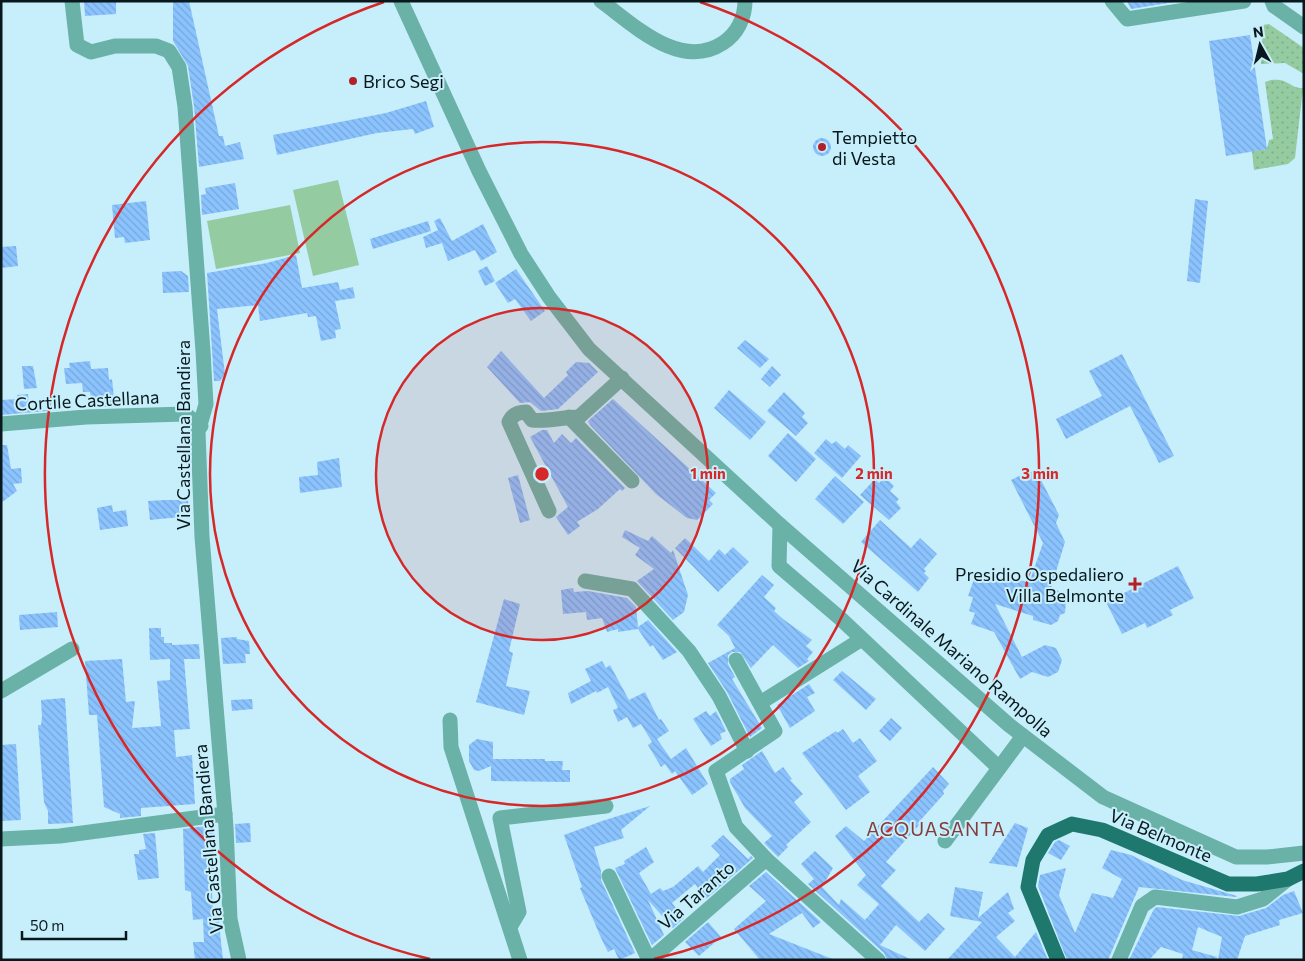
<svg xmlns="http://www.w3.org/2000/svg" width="1305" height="961" viewBox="0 0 1305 961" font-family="Commissioner,sans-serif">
<defs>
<pattern id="grass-dots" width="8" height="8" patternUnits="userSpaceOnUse" patternTransform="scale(1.25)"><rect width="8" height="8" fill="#95cba1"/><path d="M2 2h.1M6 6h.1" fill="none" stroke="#7fae8a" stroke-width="1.8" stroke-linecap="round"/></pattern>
<pattern id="building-back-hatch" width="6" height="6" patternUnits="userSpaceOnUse" patternTransform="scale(1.25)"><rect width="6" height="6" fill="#8bc3fe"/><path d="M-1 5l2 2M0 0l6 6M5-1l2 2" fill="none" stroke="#76a7d9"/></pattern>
</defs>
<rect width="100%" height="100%" fill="#c6effb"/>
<g fill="url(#grass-dots)">
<polygon points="1269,24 1304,48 1304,74 1285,63 1261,64 1263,25"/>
<path d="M1271 80C1289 78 1291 89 1303 88L1295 158 1288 164 1254 170 1252 151 1267 149 1269 140 1273 139 1265 82Z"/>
</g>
<g fill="#95cba1">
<polygon points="338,180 359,265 313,276 293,190"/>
<polygon points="290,205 300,253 216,269 207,221"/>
</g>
<g fill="url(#building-back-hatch)">
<polygon points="84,1 116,1 116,14 85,16"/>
<polygon points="173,1 189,1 219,136 223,136 225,146 240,142 244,159 199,167 194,106 188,66 173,41"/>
<polygon points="1127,1 1181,1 1131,9"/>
<polygon points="1250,35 1267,149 1226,156 1209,41"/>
<polygon points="426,101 434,127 415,134 413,129 377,133 277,155 273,135 386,113"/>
<circle cx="822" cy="147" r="9"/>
<polygon points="235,183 239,209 202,215 201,195 206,194 205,188"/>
<polygon points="1195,199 1208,201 1200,283 1187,281"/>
<polygon points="146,201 150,240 125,243 124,237 115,238 112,205"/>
<polygon points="440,218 452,241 483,224 497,252 481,261 475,250 448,261 442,243 426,248 423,237 438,230 434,221"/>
<polygon points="428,221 431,231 373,249 370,239"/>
<polygon points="16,246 18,266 1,268 1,247"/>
<polygon points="296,255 302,288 338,282 340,290 353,287 355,298 335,301 341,329 335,330 336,338 321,341 316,316 308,317 307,313 260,321 258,305 217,309 225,374 220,381 214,381 207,273 267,263"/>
<polygon points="487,266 495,281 485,286 478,271"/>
<polygon points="516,269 545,311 531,321 515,299 508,303 495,283"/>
<polygon points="181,271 188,276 189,292 163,293 162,272"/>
<polygon points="745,340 769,359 760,368 737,348"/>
<polygon points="501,351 544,398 568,375 566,372 576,362 589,363 598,372 558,409 541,411 530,402 520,403 487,367"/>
<polygon points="1122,354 1174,456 1159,463 1130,406 1066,439 1056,419 1102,396 1089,371"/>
<polygon points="90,361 91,369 108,368 109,380 112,379 115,407 92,407 90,392 83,392 82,383 66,384 64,368 70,368 69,363"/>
<polygon points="22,366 33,366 37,388 24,389"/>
<polygon points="772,366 781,375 770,387 761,379"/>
<polygon points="729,390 766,422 750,440 714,408"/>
<polygon points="784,392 805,413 802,417 808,423 796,436 767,411"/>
<polygon points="28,394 29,410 58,410 1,415 1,400 17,399 17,395"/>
<polygon points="613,399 716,493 709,500 713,504 697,520 687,518 656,494 590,425 588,421"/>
<polygon points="542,430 547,430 554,443 562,434 571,443 576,438 625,488 622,491 620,489 598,509 577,522 580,526 568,535 556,517 568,507 530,437"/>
<polygon points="788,433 816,459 796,482 768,456"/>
<polygon points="826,439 832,444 836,441 845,449 848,445 861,456 842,478 814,453"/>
<polygon points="1,445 7,445 11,469 21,468 22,483 13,484 17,491 1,503"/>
<polygon points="339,458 342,487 300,493 299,477 318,475 317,462"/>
<polygon points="1029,471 1038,474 1059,515 1056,523 1065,542 1051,588 1059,591 1057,597 1066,600 1065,613 1060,615 1058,621 1051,625 1033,620 1033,616 995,604 1022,657 1045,645 1056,648 1062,660 1058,672 1048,677 1032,672 1020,679 994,632 971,624 975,613 969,611 973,597 968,596 977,571 1000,579 1002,574 1029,583 1043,543 1011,480"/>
<polygon points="518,475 530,520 520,523 508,478"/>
<polygon points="835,476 864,502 843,524 815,499"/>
<polygon points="885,477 894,486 890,491 899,499 896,502 901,508 889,520 860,495 873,481 876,480 879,483"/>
<polygon points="165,500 188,500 190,516 150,520 148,501"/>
<polygon points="112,505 113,512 126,510 128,526 100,530 97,508"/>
<polygon points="880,520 911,548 920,538 937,554 924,569 926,571 924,573 929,578 918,592 861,542"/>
<polygon points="625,530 648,541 652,536 671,553 673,550 688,595 684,612 673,620 637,581 654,569 635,555 640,548 622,537"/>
<polygon points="685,538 709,561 719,549 725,555 733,547 749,562 718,592 675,548"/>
<polygon points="1178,566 1194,598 1170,610 1173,615 1147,628 1145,623 1122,634 1106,602"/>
<polygon points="762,575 774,585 764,597 776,608 774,611 783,619 812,640 806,646 813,652 807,659 809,661 798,668 773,645 751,668 740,652 732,652 728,655 728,664 735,677 732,679 762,728 750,737 727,692 708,663 735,648 729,636 717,625"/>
<polygon points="573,588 574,592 588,591 627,598 636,607 638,627 648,620 677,652 663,660 653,645 650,647 638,629 618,632 618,629 607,632 602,618 587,620 586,612 563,614 561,590"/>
<polygon points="504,599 520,604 509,651 513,653 506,686 530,691 524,715 476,702"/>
<polygon points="57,612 58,627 20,630 19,615"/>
<polygon points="149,628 161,628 161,637 164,637 164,643 172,643 172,645 199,644 200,659 184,659 190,729 174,730 176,757 192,755 195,804 141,808 141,816 120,818 120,814 104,807 97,715 89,715 85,661 122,659 126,702 135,701 132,728 161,726 157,681 170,680 170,659 150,660"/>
<polygon points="237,637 237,639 249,641 250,654 245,654 246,663 223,664 221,638"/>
<polygon points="602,661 606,668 610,665 629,700 645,692 659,720 661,719 669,731 657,739 671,759 686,748 708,784 692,795 675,771 672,774 665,764 661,767 648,745 652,742 641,724 633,728 627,717 618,722 613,710 618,708 608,687 597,693 596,691 571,704 568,693 591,681 585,669"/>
<polygon points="842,671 876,699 866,710 833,680"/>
<polygon points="809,684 815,693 807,697 815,711 790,728 777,705"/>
<polygon points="65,698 73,823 48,824 48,811 44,802 38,725 41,725 42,717 41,700"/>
<polygon points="252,699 253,709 232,711 231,700"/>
<polygon points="706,711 710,716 716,711 726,731 720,734 722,739 711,746 693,719"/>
<polygon points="891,718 902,728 890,741 879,731"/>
<polygon points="843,729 853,743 860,738 877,761 858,776 870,792 846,810 802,753 836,731 837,733"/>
<polygon points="477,739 493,742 493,759 545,759 545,761 563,761 562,770 570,770 570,782 491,781 491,766 479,771 474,770 469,761 469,745"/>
<polygon points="16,744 21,820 1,821 1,745"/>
<polygon points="762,751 775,773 783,767 792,779 790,780 803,794 794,802 811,822 786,845 788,847 778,857 764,843 772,836 745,808 730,782 730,779 744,769 742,765"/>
<polygon points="933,767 949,784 943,791 944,794 918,823 919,825 886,862 896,870 881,886 919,922 928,913 945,929 925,951 896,925 880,945 912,960 887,960 884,953 808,884 814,879 801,864 815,851 833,868 822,887 839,905 841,899 865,920 879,904 857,885 866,875 835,836 846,826 864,841"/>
<polygon points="650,806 621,830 624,838 594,847 601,871 601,880 635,953 619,960 614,949 608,952 601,938 580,888 582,887 564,835 602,821"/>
<polygon points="250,823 251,842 236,843 235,824"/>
<polygon points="1015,823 1028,828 1017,867 989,863"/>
<polygon points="214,825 214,878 219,877 219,891 212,891 213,913 218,914 223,960 195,960 193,942 204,942 203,919 193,920 191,892 185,890 183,829"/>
<polygon points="155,833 159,878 138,880 134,854 139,854 139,850 146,849 143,834"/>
<polygon points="723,835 748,859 751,856 753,858 706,899 695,884 672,903 684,918 673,928 648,900 664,935 652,945 615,868 625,864 624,861 646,847 654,862 639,873 651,894 660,888 663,891 673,887 698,866 703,872 720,855 711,846"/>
<polygon points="1059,840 1070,846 1061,860 1048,853 1055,842"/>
<polygon points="1111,850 1131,855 1182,880 1237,896 1236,897 1139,887 1108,960 1067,960 1038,886 1040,875 1066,868 1059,895 1075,933 1092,893 1113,898 1122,879 1102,868"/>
<polygon points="766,872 821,922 813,928 802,913 769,934 835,960 760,960 734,929 766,901 749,886"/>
<polygon points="955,887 983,892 978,918 1008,892 1014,909 1008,913 1015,921 996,937 1015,957 1036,932 1048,960 947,960 982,922 950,916"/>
<polygon points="1294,891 1303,913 1279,920 1280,925 1245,936 1237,960 1218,960 1222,937 1198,927 1192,950 1217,957 1216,960 1182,960 1183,954 1161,947 1149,960 1129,960 1154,909 1157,907 1239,916 1266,908 1283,895"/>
<polygon points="708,922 721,937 699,956 685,942"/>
</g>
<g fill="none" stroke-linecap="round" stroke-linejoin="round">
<g stroke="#6ab1a7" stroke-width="15">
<polyline points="72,1 77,45 91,52 115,46 156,46 169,51 179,67 185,107 203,351 206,404 198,432 202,537 226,827 230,919 239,960"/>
<polyline points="401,1 479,171 521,254 549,297 589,349 780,525 1009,725 1103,797 1236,857 1267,857 1304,853"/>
<path d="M601 1C634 25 680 71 723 43 737 34 745 18 745 1"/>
<polyline points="1112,1 1127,19 1244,1"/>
<polyline points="1272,1 1274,6 1304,27"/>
<polyline points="569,417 632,481"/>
<polyline points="1,424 86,417 185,414 201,426"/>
<path d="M549 511 509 422C512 415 518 412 526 412L532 420C547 422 563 417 579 417L622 378"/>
<polyline points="780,525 779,566 841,619 999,768"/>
<polyline points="585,581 632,589 689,651 719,696 747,751"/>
<polyline points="736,660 775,731 716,771 736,827 766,859 878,960"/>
<polyline points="1,691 72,649"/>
<polyline points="760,703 862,639"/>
<polyline points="450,720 451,747 520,960"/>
<polyline points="1,839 60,836 225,814"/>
<polyline points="945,841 1023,736"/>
<polyline points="609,876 649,960"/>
<polyline points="510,927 519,912 500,818 606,806"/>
<polyline points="650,960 766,859"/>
<polyline points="1119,960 1142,906 1155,897 1237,907 1263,899 1288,879"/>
</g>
<polyline stroke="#1e786e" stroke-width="15" points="1058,960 1028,887 1033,860 1048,835 1072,824 1102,830 1228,884 1257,884 1288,879 1304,871"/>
</g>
<circle cx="542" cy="474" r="166" fill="#d62828" fill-opacity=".12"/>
<g fill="none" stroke="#d62828" stroke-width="2.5">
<circle cx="542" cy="474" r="166"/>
<circle cx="542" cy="474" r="332"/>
<path d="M430 959A498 498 0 0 1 384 2M700 2A498 498 0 0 1 654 959"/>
</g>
<g fill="#b22029" stroke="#c6effb" stroke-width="2">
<circle cx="353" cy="81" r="5"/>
<circle cx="822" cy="147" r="5"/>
<path d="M1132.5 576.5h5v5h5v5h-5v5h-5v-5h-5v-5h5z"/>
</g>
<g text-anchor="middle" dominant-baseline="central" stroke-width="4" stroke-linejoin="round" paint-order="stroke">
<g font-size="18" fill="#08181c" stroke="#c6effb" text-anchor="start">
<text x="363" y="81">Brico Segi</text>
<text x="832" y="137">Tempietto<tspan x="832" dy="21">di Vesta</tspan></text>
<text x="1124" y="574" text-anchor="end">Presidio Ospedaliero<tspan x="1124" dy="21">Villa Belmonte</tspan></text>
</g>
<g font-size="18" fill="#08181c" stroke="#c6effb">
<text transform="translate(87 400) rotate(-3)">Cortile Castellana</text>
<text transform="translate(183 435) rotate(-90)">Via Castellana Bandiera</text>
<text transform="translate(952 648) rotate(41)">Via Cardinale Mariano Rampolla</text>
<text transform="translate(1161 835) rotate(23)">Via Belmonte</text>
<text transform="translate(208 839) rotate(-95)">Via Castellana Bandiera</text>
<text transform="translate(696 895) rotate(-41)">Via Taranto</text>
</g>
<g font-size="19" letter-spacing="1" fill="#843c39" stroke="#c6effb">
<text x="936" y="828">ACQUASANTA</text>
</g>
</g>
<circle cx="542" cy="474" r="8" fill="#d62828" stroke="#c6effb" stroke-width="2.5"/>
<g font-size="15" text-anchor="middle" font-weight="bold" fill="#d62828" stroke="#c6effb" stroke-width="4" stroke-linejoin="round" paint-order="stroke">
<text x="708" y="479">1 min</text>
<text x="874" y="479">2 min</text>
<text x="1040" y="479">3 min</text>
</g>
<rect width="1305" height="961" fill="none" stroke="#08181c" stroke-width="5"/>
<g transform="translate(1260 45) rotate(352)" stroke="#c6effb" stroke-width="4" paint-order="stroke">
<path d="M0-4L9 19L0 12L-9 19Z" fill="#08181c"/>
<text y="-8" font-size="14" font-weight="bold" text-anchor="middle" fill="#08181c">N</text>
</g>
<path d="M22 931v8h104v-8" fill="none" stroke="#08181c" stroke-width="2.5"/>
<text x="30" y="931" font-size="15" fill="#08181c" stroke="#c6effb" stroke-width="4" paint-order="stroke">50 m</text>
</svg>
